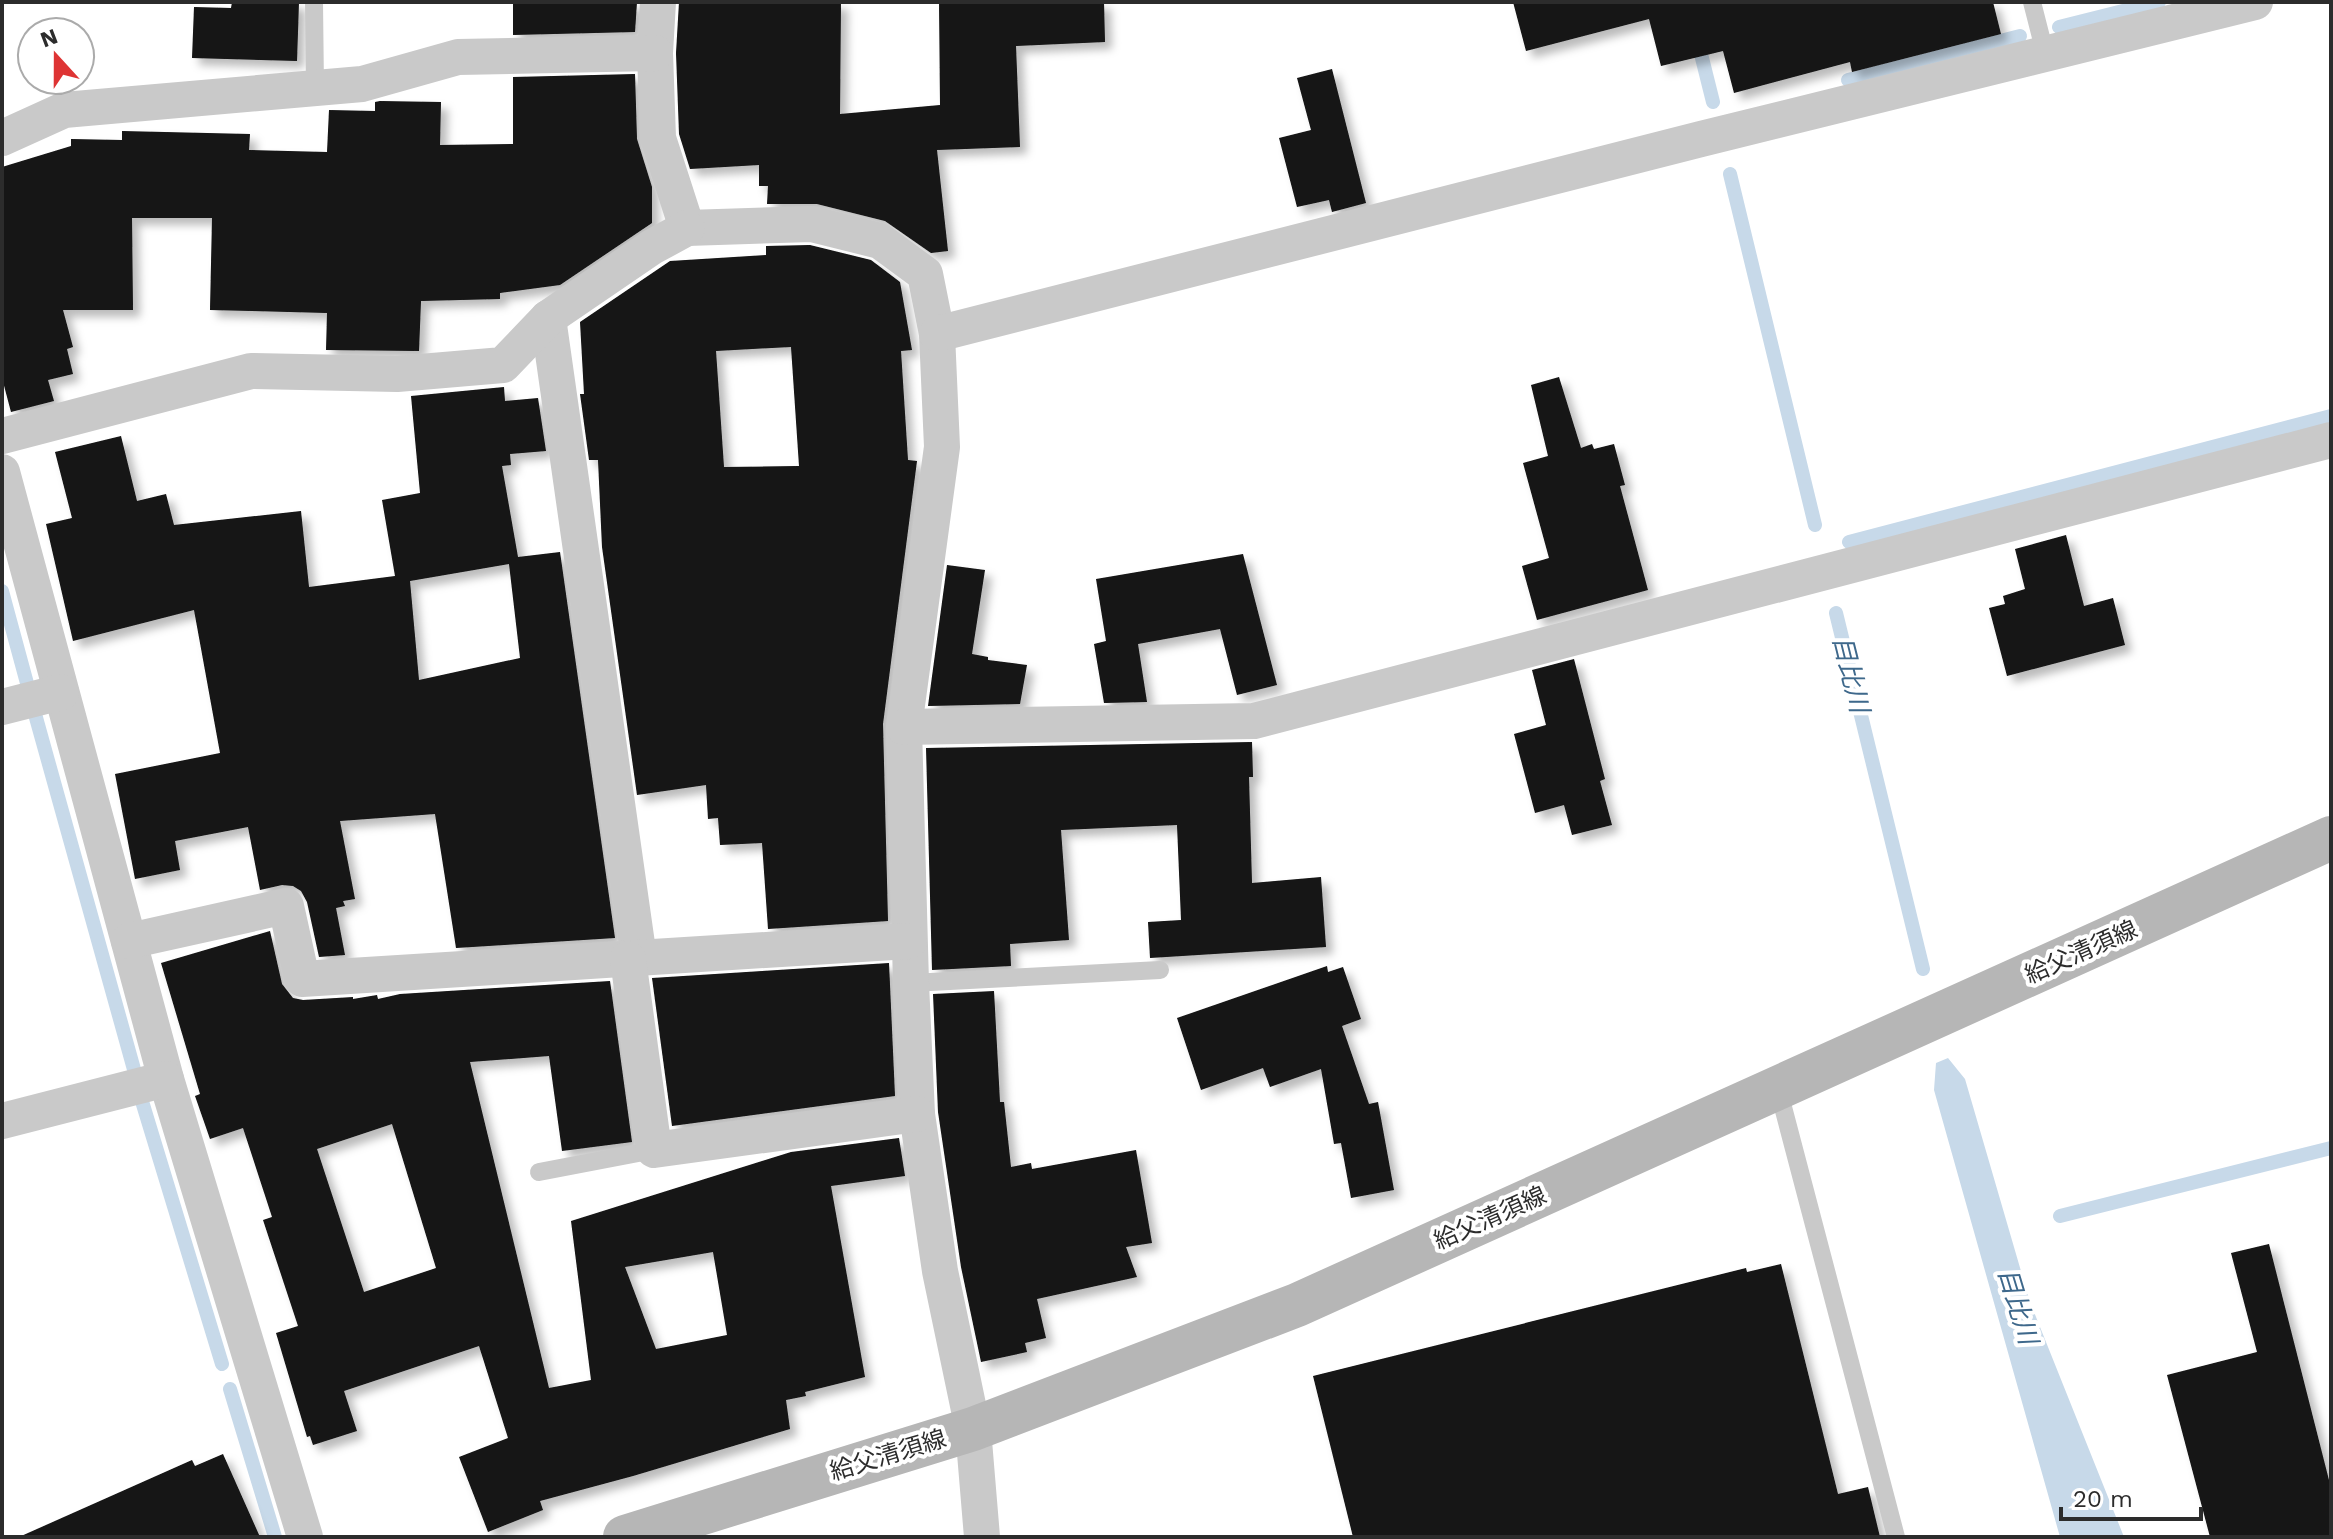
<svg xmlns="http://www.w3.org/2000/svg" width="2333" height="1539" viewBox="0 0 2333 1539" font-family="'Work Sans','Noto Sans JP',sans-serif">
<defs>
<filter id="shadow"><feDropShadow dx="7" dy="7" stdDeviation="4" flood-color="#0004"/></filter>
</defs>
<rect width="100%" height="100%" fill="#fff"/>
<polygon fill="#c7d9e9" points="1948,1058 1965,1079 2030,1302 2124,1537 2060,1537 1934,1090 1936,1063"/>
<g fill="none" stroke-linecap="round" stroke-linejoin="round">
<g stroke="#c7d9e9" stroke-width="14">
<polyline points="1688,2 1713,102"/>
<polyline points="2059,27 2159,2"/>
<polyline points="1848,80 2020,36"/>
<polyline points="1730,174 1815,525"/>
<polyline points="1849,542 2331,416"/>
<polyline points="2,591 28,687"/>
<polyline points="1836,613 1923,969"/>
<polyline points="35,714 135,1073"/>
<polyline points="141,1098 222,1364"/>
<polyline points="2060,1216 2331,1148"/>
<polyline points="230,1389 275,1537"/>
</g>
</g>
<g fill="#131313" fill-rule="evenodd" filter="url(#shadow)">
<polygon points="232,2 299,2 297,61 192,58 194,7 231,8"/>
<polygon points="513,2 637,2 635,32 513,35"/>
<polygon points="679,2 841,2 840,114 940,105 939,2 1104,2 1105,42 1016,46 1020,147 937,150 948,251 931,253 885,221 817,204 767,204 768,186 759,186 759,165 690,169 679,134 676,53"/>
<polygon points="1513,2 1993,2 2001,34 1852,72 1850,62 1734,93 1723,51 1661,66 1649,19 1526,51"/>
<polygon points="1332,69 1366,203 1332,212 1329,200 1297,207 1279,138 1311,130 1297,78"/>
<polygon points="635,74 637,139 652,187 652,223 560,285 500,293 500,299 421,301 419,351 326,350 327,313 210,310 212,218 132,218 133,310 63,310 73,347 67,349 73,374 48,380 54,401 11,412 2,378 2,167 71,146 71,139 122,140 122,131 250,134 249,150 327,152 329,110 375,111 375,102 380,101 441,102 440,145 513,144 513,77"/>
<path d="M810 245 871 260 900 282 912 350 901 351 908 460 917 461 883 724 888 921 768 929 762 843 720 845 718 818 708 819 706 785 637 795 602 547 598 460H589L580 394H584L580 322 670 261 766 255V246ZM791 347 799 466 724 467 716 351Z"/>
<polygon points="1559,377 1581,448 1592,444 1594,449 1614,444 1625,485 1620,486 1648,590 1537,620 1522,566 1549,558 1523,463 1548,456 1531,385"/>
<path d="M504 387 505 401 538 398 546 451 510 454 511 465 502 466 518 557 560 552 615 938 456 948 435 814 340 821 355 899 343 901 345 906 336 908 345 955 319 957 307 902 301 891 293 886 282 885 260 890 248 827 175 841 180 870 135 879 115 774 220 753 194 610 73 641 46 524 72 518 55 452 121 436 137 501 166 494 174 525 301 511 309 587 395 576 382 500 420 493 411 396ZM509 564 520 658 419 680 410 581Z"/>
<polygon points="2066,535 2084,606 2113,598 2125,645 2007,676 1989,608 2005,604 2003,596 2025,589 2015,549"/>
<polygon points="1243,554 1277,685 1237,695 1220,629 1138,644 1147,702 1104,703 1094,644 1106,641 1096,579"/>
<polygon points="947,565 985,570 972,654 988,657 988,660 1027,665 1020,704 928,706"/>
<polygon points="1574,659 1605,779 1600,781 1612,825 1572,835 1564,805 1535,813 1514,734 1546,725 1532,670"/>
<polygon points="1252,742 1253,777 1249,777 1252,883 1321,877 1326,947 1150,958 1148,922 1181,920 1177,825 1061,830 1069,940 1010,944 1011,966 932,970 926,748"/>
<path d="M270 931 282 984 293 998 303 1000 353 997V999L377 995 378 999 400 994 610 981 632 1142 562 1151 549 1056 470 1062 549 1388 591 1380 571 1221 791 1152 899 1138 905 1176 831 1186 865 1377 805 1392 806 1396 786 1400 790 1429 633 1476 540 1501 543 1510 488 1532 459 1457 508 1438 479 1346 344 1391 357 1431 313 1445 310 1436 307 1437 276 1333 298 1326 263 1220 272 1217 243 1128 210 1139 195 1096 200 1094 161 963ZM392 1124 436 1268 364 1292 317 1149ZM713 1252 727 1335 656 1349 625 1267Z"/>
<polygon points="889,963 895,1096 672,1126 652,978"/>
<polygon points="1327,966 1328,972 1343,967 1361,1019 1342,1026 1369,1104 1378,1102 1394,1190 1351,1198 1341,1143 1334,1144 1321,1069 1270,1087 1263,1068 1201,1090 1177,1018"/>
<polygon points="994,991 1000,1102 1004,1102 1011,1167 1031,1163 1032,1169 1136,1150 1152,1243 1126,1247 1137,1277 1037,1299 1046,1338 1025,1343 1027,1352 981,1362 961,1267 938,1112 933,994"/>
<polygon points="2269,1244 2331,1488 2331,1537 2210,1537 2167,1375 2257,1352 2231,1253"/>
<polygon points="1781,1264 1838,1494 1868,1487 1880,1537 1353,1537 1313,1376 1746,1268 1747,1272"/>
<polygon points="223,1454 260,1537 19,1537 192,1460 195,1466"/>
</g>
<g fill="none" stroke-linecap="round" stroke-linejoin="round">
<g stroke="#c9c9c9" stroke-width="18">
<polyline points="314,2 315,88"/>
<polyline points="2032,2 2045,53"/>
<polyline points="911,983 1160,970"/>
<polyline points="1778,1088 1896,1537"/>
<polyline points="539,1172 654,1150"/>
</g>
<g stroke="#c9c9c9" stroke-width="36">
<polyline points="658,2 655,53 658,138 687,228 812,224 880,241 925,274 937,334 942,447 904,727 911,983 917,1114 940,1271 973,1429 982,1537"/>
<polyline points="2,138 64,110 362,84 458,57 655,53"/>
<polyline points="548,318 639,958"/>
<polyline points="937,334 1701,139 2255,2"/>
<polyline points="2,436 251,371 397,374 503,365 548,318 652,247 687,228"/>
<polyline points="2,472 166,1079 305,1537"/>
<polyline points="2,707 61,692"/>
<polyline points="904,727 1254,721 2331,440"/>
<polyline points="129,941 286,906 302,979 909,941"/>
<polyline points="628,959 654,1150 917,1114"/>
<polyline points="2,1121 166,1079"/>
</g>
<polyline stroke="#b6b6b6" stroke-width="44" points="625,1537 973,1429 1297,1305 2331,838"/>
</g>
<g text-anchor="middle" dominant-baseline="central" stroke-width="8" stroke-linejoin="round" paint-order="stroke">
<g font-size="24" fill="#2c2c2c" stroke="#fff">
<text transform="translate(2081 952) rotate(-24)">給父清須線</text>
<text transform="translate(1490 1218) rotate(-24)">給父清須線</text>
<text transform="translate(888 1455) rotate(-17)">給父清須線</text>
</g>
<g font-size="26" font-style="italic" fill="#3e688b" stroke="#fff">
<text transform="translate(1851 674) rotate(76)">目比川</text>
<text transform="translate(2018 1306) rotate(73)">目比川</text>
</g>
</g>
<rect width="2333" height="1539" fill="none" stroke="#2c2c2c" stroke-width="8"/>
<g transform="translate(56 56) rotate(339)"><circle r="38" fill="#ffffff" stroke="#ababab" stroke-width="2"/>
<path d="M0-6L14 30L0 20L-14 30Z" fill="#de3434"/>
<text y="-12" font-size="22" font-weight="bold" text-anchor="middle" fill="#2c2c2c">N</text>
</g>
<path d="M2061 1507v12h140v-12" fill="none" stroke="#2c2c2c" stroke-width="4"/>
<text x="2073" y="1507" font-size="24" fill="#2c2c2c" stroke="#ffffff" stroke-width="6" paint-order="stroke">20 m</text>
</svg>
